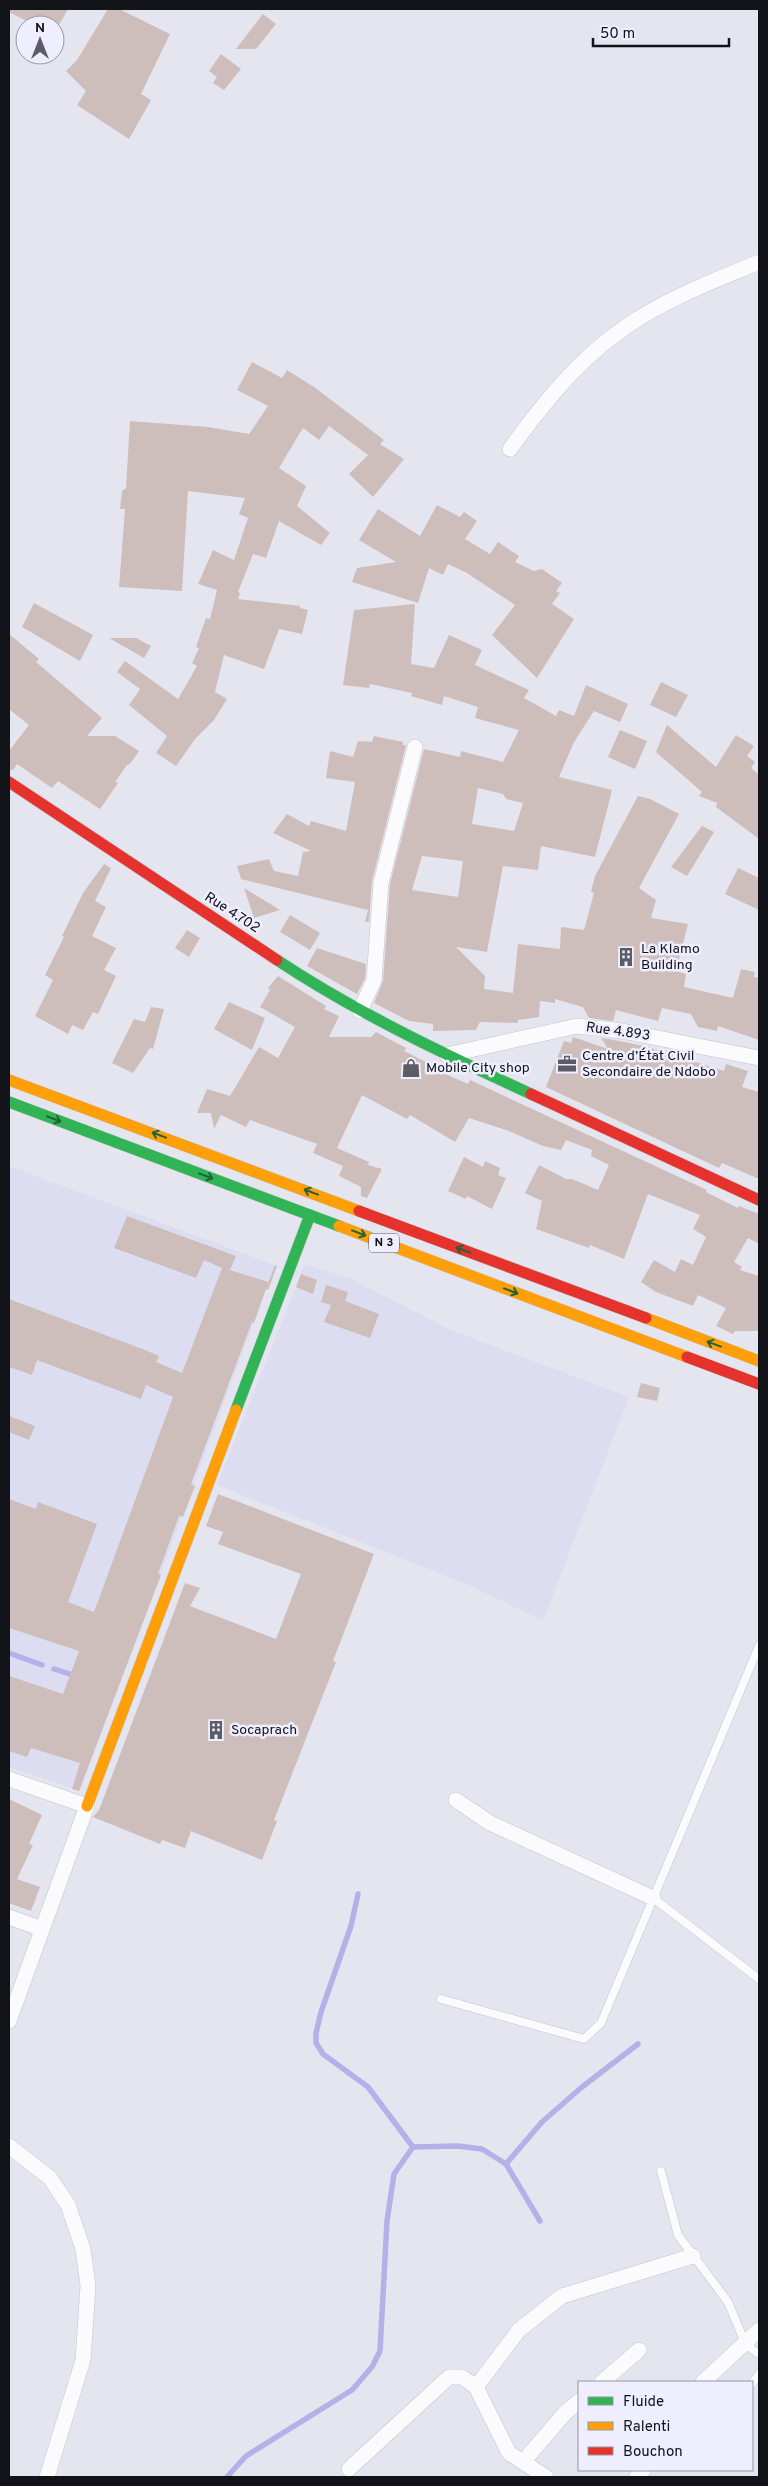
<svg xmlns="http://www.w3.org/2000/svg" width="768" height="2486" viewBox="0 0 768 2486" font-family="Overpass,sans-serif">
<rect width="100%" height="100%" fill="#e5e5f0"/>
<g fill="#ddddf2">
<polygon points="9,1166 275,1265 80,1791 9,1767"/>
<polygon points="305,1264 349,1278 451,1330 629,1397 543,1621 471,1586 217,1485"/>
</g>
<g fill="none" stroke-linecap="round" stroke-linejoin="round">
<g stroke="#b4b1e8" stroke-width="5.5">
<polyline points="9,1653 42,1665"/>
<polyline points="54,1669 76,1676"/>
<polyline points="358,1894 351,1926 321,2012 316,2033 316,2043 323,2054 368,2087 413,2147"/>
<polyline points="413,2147 458,2146 482,2149 506,2164 540,2221"/>
<polyline points="506,2164 542,2122 582,2087 638,2044"/>
<polyline points="227,2477 246,2456 352,2390 372,2367 380,2351 387,2221 394,2174 413,2147"/>
</g>
</g>
<g fill="#cdbebb" fill-rule="evenodd">
<polygon points="9,9 68,9 59,25 34,25 9,12"/>
<polygon points="108,9 119,9 170,34 141,94 151,100 129,139 77,105 86,91 66,71 77,60"/>
<polygon points="263,14 276,24 256,49 236,49"/>
<polygon points="221,54 241,69 224,90 213,83 217,77 209,71"/>
<polygon points="252,362 282,378 287,370 314,387 384,440 380,444 404,459 373,497 349,474 368,455 329,426 319,440 303,428 279,468 306,486 297,506 330,533 321,545 279,521 266,558 253,554 238,592 240,593 238,599 300,606 300,608 308,610 302,634 279,629 264,669 224,655 215,692 227,699 214,720 195,739 176,766 156,753 167,736 129,705 140,689 117,672 125,661 178,699 197,666 192,663 199,648 196,647 206,618 210,619 217,590 198,584 213,550 234,560 248,518 239,514 245,498 188,491 182,591 119,587 125,509 120,509 122,491 126,488 130,421 208,427 249,434 268,406 237,390"/>
<polygon points="437,505 460,517 464,512 477,521 465,539 490,554 498,542 519,556 515,562 534,571 542,569 562,583 556,591 560,593 552,604 574,619 537,678 492,635 515,605 467,573 448,564 443,575 429,568 418,603 352,582 357,568 396,562 359,540 378,509 420,536"/>
<polygon points="34,603 93,635 80,661 22,627"/>
<path d="M415 604 411 664 434 668 449 635 482 650 475 665 529 690 524 698 556 716 559 710 574 716 586 685 628 704 620 722 594 711 574 742 559 777 612 790 595 857 541 846 538 870 503 866 487 952 456 947 485 976 484 989 513 993 518 944 560 949 561 927 584 930 594 893 591 892 595 876 638 796 650 799 679 814 639 888 656 900 651 918 688 924 676 971 686 974 684 987 733 998 741 969 755 972 754 977 759 978V1040L718 1026 717 1031 698 1027 691 1014 662 1008 658 1021 616 1010 613 1021 589 1018 583 1007 555 999V1003L540 1001 539 1017 518 1020V1023L480 1022 476 1030 433 1031V1024L409 1021 374 1003 383 981 390 884 424 749 460 757 461 751 503 762 519 730 475 718 478 707 444 696 442 705 411 696 412 693 370 684 369 688 343 685 354 610ZM478 788 503 794 506 799 523 803 514 831 472 824ZM422 856 463 861 458 897 412 890Z"/>
<polygon points="9,634 39,659 36,662 102,718 87,736 115,736 139,751 130,764 127,765 115,782 118,783 100,809 58,781 52,788 17,764 13,770 9,770 9,751 29,725 9,709"/>
<polygon points="109,638 136,638 151,646 144,658"/>
<polygon points="661,682 688,695 676,717 650,705"/>
<polygon points="667,725 716,767 736,735 754,746 747,756 755,762 751,768 759,775 759,839 716,807 717,803 699,796 702,792 656,752"/>
<polygon points="620,730 647,741 635,769 608,757"/>
<polygon points="374,736 403,742 403,745 406,745 372,881 369,922 365,922 368,910 241,879 237,866 269,859 274,871 298,876 303,852 311,851 273,833 287,814 309,826 311,821 346,831 355,782 326,778 330,751 353,757 358,741 372,742"/>
<polygon points="702,826 714,832 687,876 671,867"/>
<polygon points="104,864 111,868 95,901 106,907 92,936 116,948 104,970 116,976 98,1014 93,1012 83,1030 72,1025 68,1034 35,1016 53,980 45,975 64,937 62,936 83,893"/>
<polygon points="738,868 759,878 759,910 725,894"/>
<polygon points="244,888 280,910 254,918"/>
<polygon points="290,915 320,933 310,950 280,932"/>
<polygon points="187,930 200,938 189,957 175,948"/>
<polygon points="317,948 366,964 365,978 357,994 307,966"/>
<polygon points="278,976 326,1006 324,1009 339,1016 329,1037 371,1037 376,1032 406,1048 404,1051 426,1062 425,1065 468,1084 470,1080 707,1190 706,1192 738,1208 739,1206 759,1214 759,1244 748,1238 734,1262 742,1267 740,1270 759,1276 759,1331 735,1331 733,1334 716,1326 726,1308 698,1295 693,1306 656,1292 641,1282 654,1260 675,1272 681,1259 693,1265 706,1237 693,1229 700,1215 648,1194 624,1259 590,1245 589,1248 536,1229 542,1201 525,1193 539,1165 566,1179 572,1179 598,1190 609,1165 591,1156 592,1150 566,1140 561,1150 543,1146 509,1131 469,1118 455,1142 410,1115 407,1119 362,1095 337,1148 369,1162 368,1165 382,1169 367,1198 361,1196 361,1187 339,1176 343,1166 313,1153 317,1144 250,1120 246,1127 221,1115 214,1129 211,1113 197,1113 207,1089 230,1096 259,1047 278,1058 295,1027 260,1007 270,990 268,988"/>
<polygon points="229,1002 265,1018 252,1050 214,1029"/>
<polygon points="151,1007 164,1009 153,1049 150,1048 133,1073 112,1063 134,1019 145,1022"/>
<polygon points="573,1037 608,1049 601,1038 609,1039 644,1046 724,1071 726,1064 748,1071 742,1087 759,1092 759,1179 722,1163 719,1168 546,1087 564,1041 571,1043"/>
<polygon points="464,1157 483,1167 485,1161 500,1168 498,1175 506,1178 492,1209 467,1196 466,1199 448,1191"/>
<polygon points="127,1216 236,1256 230,1270 268,1282 267,1286 275,1265 277,1266 268,1290 266,1289 254,1323 252,1322 191,1484 195,1486 183,1517 179,1516 158,1574 161,1575 79,1791 72,1789 80,1763 31,1748 27,1757 9,1751 9,1676 63,1694 79,1651 9,1628 9,1499 36,1509 38,1502 97,1524 68,1602 94,1612 173,1397 146,1385 141,1399 37,1360 32,1375 9,1367 9,1299 145,1350 159,1356 156,1362 182,1373 222,1268 204,1260 196,1278 114,1248"/>
<polygon points="301,1274 317,1280 313,1294 296,1287"/>
<polygon points="326,1285 348,1292 345,1301 379,1314 370,1338 324,1322 331,1305 321,1302"/>
<polygon points="641,1383 660,1388 657,1401 637,1397"/>
<polygon points="9,1416 35,1426 29,1440 9,1432"/>
<polygon points="218,1494 374,1554 333,1661 336,1662 274,1820 277,1821 262,1860 191,1831 185,1848 162,1840 160,1844 93,1817 99,1810 185,1583 200,1588 190,1606 276,1639 301,1574 218,1544 223,1532 206,1526"/>
<polygon points="9,1799 42,1815 29,1844 33,1845 17,1879 40,1887 31,1911 9,1903"/>
</g>
<g fill="none" stroke-linecap="round" stroke-linejoin="round">
<g stroke="#c3c3cc" stroke-width="9">
<g id="lane">
<polyline points="653,1898 759,1979"/>
<polyline points="441,1999 584,2039 601,2023 759,1646"/>
<polyline points="661,2171 678,2235 728,2302 746,2345 759,2354"/>
<polyline points="752,2384 759,2374"/>
</g>
</g>
<g stroke="#c3c3cc" stroke-width="16">
<g id="street">
<path d="M510 449C547 398 586 350 641 317 678 294 719 279 759 262"/>
<polyline points="360,1011 374,980 381,883 415,747"/>
<polyline points="447,1055 577,1026 622,1031 759,1058"/>
<polyline points="9,1779 87,1806 9,2021"/>
<polyline points="456,1800 490,1823 653,1898"/>
<polyline points="9,1917 42,1929"/>
<polyline points="9,2146 50,2178 68,2205 83,2249 88,2286 83,2360 47,2477"/>
<polyline points="602,2382 639,2350"/>
<polyline points="703,2382 759,2330"/>
<polyline points="476,2387 519,2330 562,2296 693,2256"/>
<polyline points="523,2462 565,2413 579,2401"/>
<polyline points="349,2469 449,2377 462,2377 476,2387 509,2453 546,2477"/>
<polyline points="637,2477 643,2470"/>
</g>
</g>
<g stroke="#c3c3cc" stroke-width="12">
<g id="fast">
<path d="M277 960C357 1013 444 1054 531 1094"/>
<polyline points="9,1102 339,1226"/>
<polyline points="236,1410 310,1215"/>
</g>
</g>
<g stroke="#c3c3cc" stroke-width="12">
<g id="slow">
<polyline points="9,1080 359,1211"/>
<polyline points="339,1226 687,1357"/>
<polyline points="646,1318 759,1361"/>
<polyline points="87,1806 236,1410"/>
</g>
</g>
<g stroke="#c3c3cc" stroke-width="12">
<g id="jam">
<polyline points="9,782 277,960"/>
<polyline points="531,1094 759,1200"/>
<polyline points="359,1211 646,1318"/>
<polyline points="687,1357 759,1384"/>
</g>
</g>
<use href="#lane" stroke="#fbfbfd" stroke-width="8"/>
<use href="#street" stroke="#fbfbfd" stroke-width="15"/>
<use href="#fast" stroke="#30b455" stroke-width="11"/>
<use href="#slow" stroke="#ff9f0a" stroke-width="11"/>
<use href="#jam" stroke="#e5322d" stroke-width="11"/>
</g>
<defs><path id="oneway-shaft" d="M-6 0H5M1.5-3L5.5 0L1.5 3" fill="none" stroke-width="1.6" stroke-linecap="round" stroke-linejoin="round" transform="scale(1.25)"/></defs>
<g stroke="#216337">
<use href="#oneway-shaft" transform="translate(54 1119) rotate(21)"/>
<use href="#oneway-shaft" transform="translate(159 1135) rotate(-159)"/>
<use href="#oneway-shaft" transform="translate(206 1176) rotate(21)"/>
<use href="#oneway-shaft" transform="translate(311 1192) rotate(-159)"/>
<use href="#oneway-shaft" transform="translate(359 1233) rotate(21)"/>
<use href="#oneway-shaft" transform="translate(463 1250) rotate(-159)"/>
<use href="#oneway-shaft" transform="translate(511 1291) rotate(21)"/>
<use href="#oneway-shaft" transform="translate(714 1344) rotate(-160)"/>
</g>
<defs>
<g id="building-bare" transform="scale(1.5)"><path d="M-4-6H4V6H1V3H-1V6H-4ZM-2.5-4.3h1.7v1.8h-1.7ZM.8-4.3h1.7v1.8H.8ZM-2.5-1h1.7V.8h-1.7ZM.8-1h1.7V.8H.8Z" fill="#5c5c64" stroke="#eeeefe" stroke-width="2.5" paint-order="stroke"/></g>
<g id="office-bare" transform="scale(1.5)"><path d="M-6-3h4V-5.5h4V-3h4V5H-6ZM-1-4.5V-3h2v-1.5ZM-6 0V1H6V0Z" fill="#5c5c64" stroke="#eeeefe" stroke-width="2.5" paint-order="stroke"/></g>
<g id="shop-bare" transform="scale(1.5)"><path d="M-5-2.5h2.3a2.7 3.5 0 0 1 5.4 0H5L5.5 6h-11ZM-1.5-2.5h3a1.5 2.3 0 0 0-3 0Z" fill="#5c5c64" stroke="#eeeefe" stroke-width="2.5" paint-order="stroke"/></g>
</defs>
<g fill-rule="evenodd">
<use href="#building-bare" x="626" y="957"/>
<use href="#office-bare" x="567" y="1064"/>
<use href="#shop-bare" x="411" y="1068"/>
<use href="#building-bare" x="216" y="1730"/>
</g>
<g text-anchor="middle" dominant-baseline="central" stroke-width="5" stroke-linejoin="round" paint-order="stroke">
<rect fill="#eeeefe" stroke="#54545e" stroke-width="1" x="369" y="1233.5" width="30" height="19" rx="4"/>
<g font-size="12" font-weight="bold" fill="#121219">
<text x="384" y="1243">N 3</text>
</g>
<g font-size="14" fill="#121219" stroke="#eeeefe">
<text transform="translate(232 913) rotate(33)">Rue 4.702</text>
<text transform="translate(618 1032) rotate(8)">Rue 4.893</text>
</g>
<g font-size="14" fill="#121219" stroke="#eeeefe" text-anchor="start">
<text x="641" y="949">La Klamo<tspan x="641" dy="16">Building</tspan></text>
<text x="582" y="1056">Centre d’État Civil<tspan x="582" dy="16">Secondaire de Ndobo</tspan></text>
<text x="426" y="1068">Mobile City shop</text>
<text x="231" y="1730">Socaprach</text>
</g>
</g>
<rect width="768" height="2486" fill="none" stroke="#121219" stroke-width="20"/>
<rect x="578" y="2381" width="175" height="90" fill="#eeeefe" stroke="#9696a2"/>
<rect x="588" y="2397" width="25" height="8" fill="#30b455" stroke="#9696a2"/>
<text x="623" y="2406" font-size="15" fill="#121219">Fluide</text>
<rect x="588" y="2422" width="25" height="8" fill="#ff9f0a" stroke="#9696a2"/>
<text x="623" y="2431" font-size="15" fill="#121219">Ralenti</text>
<rect x="588" y="2447" width="25" height="8" fill="#e5322d" stroke="#9696a2"/>
<text x="623" y="2456" font-size="15" fill="#121219">Bouchon</text>
<g transform="translate(40 40)"><circle r="24" fill="#eeeefe" stroke="#9696a2"/>
<path d="M0-4L9 19L0 12L-9 19Z" fill="#5c5c64"/>
<text y="-8" font-size="14" font-weight="bold" text-anchor="middle" fill="#121219">N</text>
</g>
<path d="M593 38v8h136v-8" fill="none" stroke="#121219" stroke-width="2.5"/>
<text x="600" y="38" font-size="15" fill="#121219" stroke="#eeeefe" stroke-width="4" paint-order="stroke">50 m</text>
</svg>
